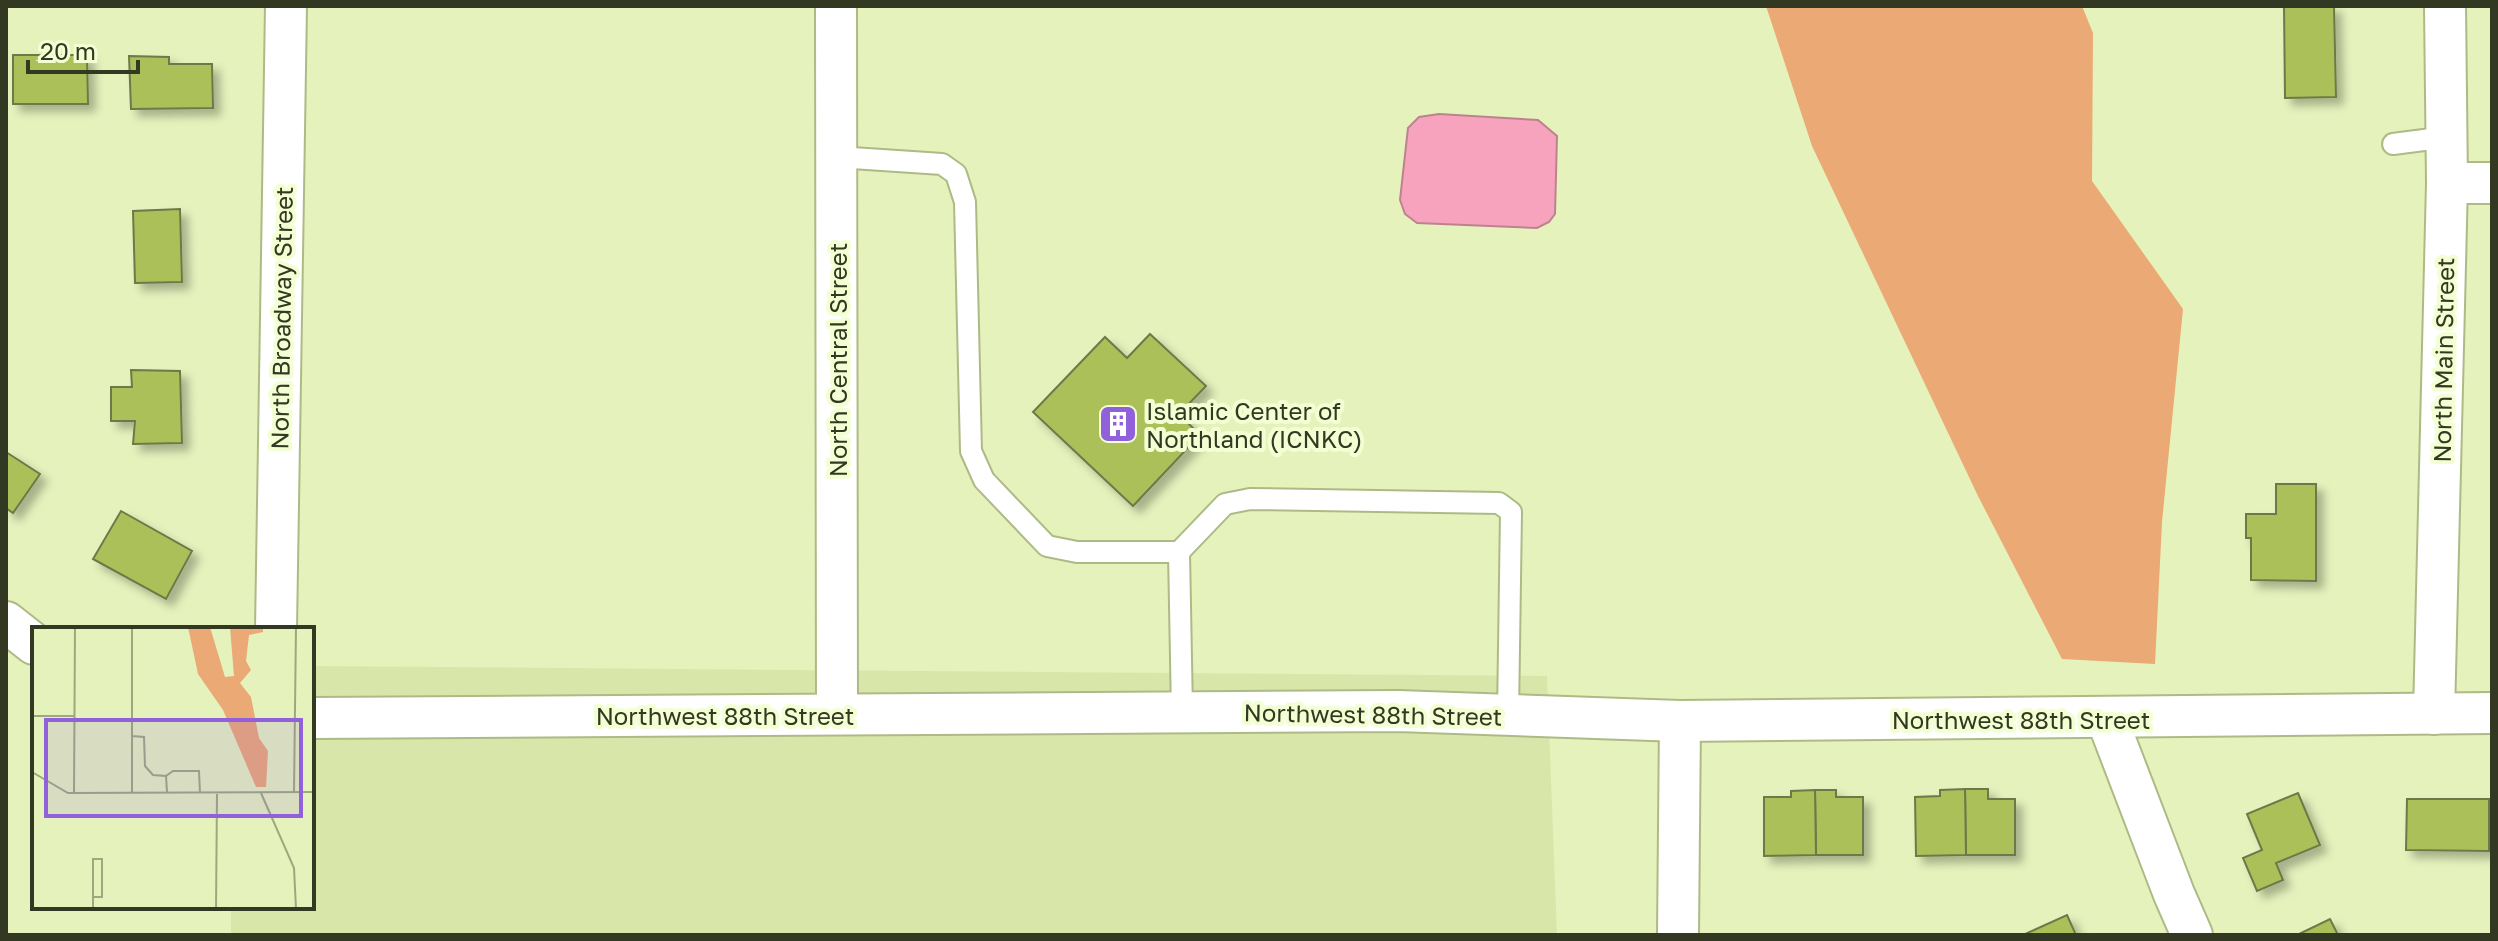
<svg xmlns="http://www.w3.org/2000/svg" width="2498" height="941" viewBox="0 0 2498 941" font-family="'Golos Text',sans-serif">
<defs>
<filter id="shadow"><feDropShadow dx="7" dy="7" stdDeviation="4" flood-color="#0004"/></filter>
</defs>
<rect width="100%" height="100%" fill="#e5f2bc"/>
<polygon fill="#d8e7a9" points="312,666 1547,676 1557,935 231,935 231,907 312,907"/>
<polygon fill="#eaa975" points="1766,6 2082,6 2093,33 2092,181 2183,309 2162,522 2155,664 2062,659 1978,496 1812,146"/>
<polygon fill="#f7a3be" stroke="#bc838f" stroke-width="2" points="1439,114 1538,120 1557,136 1555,214 1549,222 1537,228 1417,223 1405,214 1400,200 1408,128 1419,117"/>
<g fill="#acc05a" stroke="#6e7948" stroke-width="2" filter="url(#shadow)">
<polygon points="2284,6 2334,6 2336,97 2285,98"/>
<polygon points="13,55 87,55 88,104 13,104"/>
<polygon points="129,56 169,57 169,64 212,64 213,108 131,109"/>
<polygon points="180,209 182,282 135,283 133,211"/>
<polygon points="1150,334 1206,386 1179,414 1200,435 1133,506 1033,412 1105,337 1127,358"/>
<polygon points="131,370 180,371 182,443 133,444 135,421 111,421 111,387 132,387"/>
<polygon points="6,452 40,474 13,513 6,508"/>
<polygon points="2276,484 2316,484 2316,581 2251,580 2251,538 2246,538 2246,514 2276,514"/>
<polygon points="121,511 192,551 166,599 93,559"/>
<polygon points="1965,789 1988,789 1988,799 2015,799 2015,855 1966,855"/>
<polygon points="1965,789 1966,855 1916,856 1915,797 1940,796 1940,790"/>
<polygon points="1815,790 1836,790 1836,797 1863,797 1863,855 1816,855"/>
<polygon points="1815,790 1816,855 1764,856 1764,797 1791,797 1791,791"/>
<polygon points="2298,793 2320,845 2276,863 2283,880 2257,891 2243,858 2262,850 2247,814"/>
<polygon points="2407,799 2489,799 2489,851 2406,850"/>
<polygon points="2067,915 2076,935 2023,935"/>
<polygon points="2330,919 2338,935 2297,935"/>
</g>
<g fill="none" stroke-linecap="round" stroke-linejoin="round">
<g stroke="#aeba86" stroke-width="24">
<g id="service">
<polyline points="2393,144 2447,137"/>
<polyline points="837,157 942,164 956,174 965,202 971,451 984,480 1047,546 1077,552 1179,552 1182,712"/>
<polyline points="1179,552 1225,504 1250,499 1499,503 1511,512 1508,715"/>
</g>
</g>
<g stroke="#aeba86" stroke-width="44">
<g id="minor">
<polyline points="836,6 837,714"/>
<polyline points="2447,183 2492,183"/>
<polyline points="6,622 34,644"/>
<polyline points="276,629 286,6"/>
<polyline points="2434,714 2447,183 2445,6"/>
<polyline points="312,718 1398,711 1680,721 2492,713"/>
<polyline points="2107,719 2174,894 2192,935"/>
<polyline points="1678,935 1680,721"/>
</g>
</g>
<use href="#service" stroke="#fff" stroke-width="20"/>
<use href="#minor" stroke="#fff" stroke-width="40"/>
</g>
<defs>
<g id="building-square" transform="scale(2)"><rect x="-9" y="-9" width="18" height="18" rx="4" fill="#9061db" stroke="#f3fed2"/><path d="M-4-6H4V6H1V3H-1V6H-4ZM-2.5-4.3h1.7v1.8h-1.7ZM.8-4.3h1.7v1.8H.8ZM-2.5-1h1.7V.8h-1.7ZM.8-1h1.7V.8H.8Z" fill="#fff"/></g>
</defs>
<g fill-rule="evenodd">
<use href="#building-square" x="1118" y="424"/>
</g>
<g text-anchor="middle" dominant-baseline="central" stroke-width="8" stroke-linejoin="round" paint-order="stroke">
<g font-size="24" fill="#333822" stroke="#f3fed2">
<text transform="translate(281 318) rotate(-89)">North Broadway Street</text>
<text transform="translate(837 360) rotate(-90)">North Central Street</text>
<text transform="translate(2443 360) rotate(-89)">North Main Street</text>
<text transform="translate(1373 714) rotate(1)">Northwest 88th Street</text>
<text x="725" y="715">Northwest 88th Street</text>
<text x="2021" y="719">Northwest 88th Street</text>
</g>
<g font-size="24" fill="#333822" stroke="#f3fed2" text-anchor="start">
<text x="1146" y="410">Islamic Center of<tspan x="1146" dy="28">Northland (ICNKC)</tspan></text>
</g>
</g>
<g transform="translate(32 627)">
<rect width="282" height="282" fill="#e5f2bc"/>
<path d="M156 0H178L193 50 202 49 198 0H231V5L217 8 214 34 219 43 208 56 219 70 227 111 236 124 234 160H224L191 83 166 47Z" fill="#eaa975"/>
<path fill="none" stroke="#9ea87e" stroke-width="2" d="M0 89H43M100 109 112 110 113 139 121 148 134 149 135 165M0 145 36 166 282 165M134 149 141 144H167L168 166M100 165V0M262 165 264 0M42 166 43 0M229 166 262 241 264 282M61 282V232H70V270H61M184 282 185 167"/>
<path fill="#9061db" fill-opacity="0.15" stroke="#9061db" stroke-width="4" d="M14 93H269V189H14Z"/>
<rect width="282" height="282" fill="none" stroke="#333822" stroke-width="4"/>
</g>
<rect width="2498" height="941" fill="none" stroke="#333822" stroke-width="16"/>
<path d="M28 60v12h110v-12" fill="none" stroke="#333822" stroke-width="4"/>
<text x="40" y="60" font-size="24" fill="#333822" stroke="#f3fed2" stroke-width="6" paint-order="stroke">20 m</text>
</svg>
